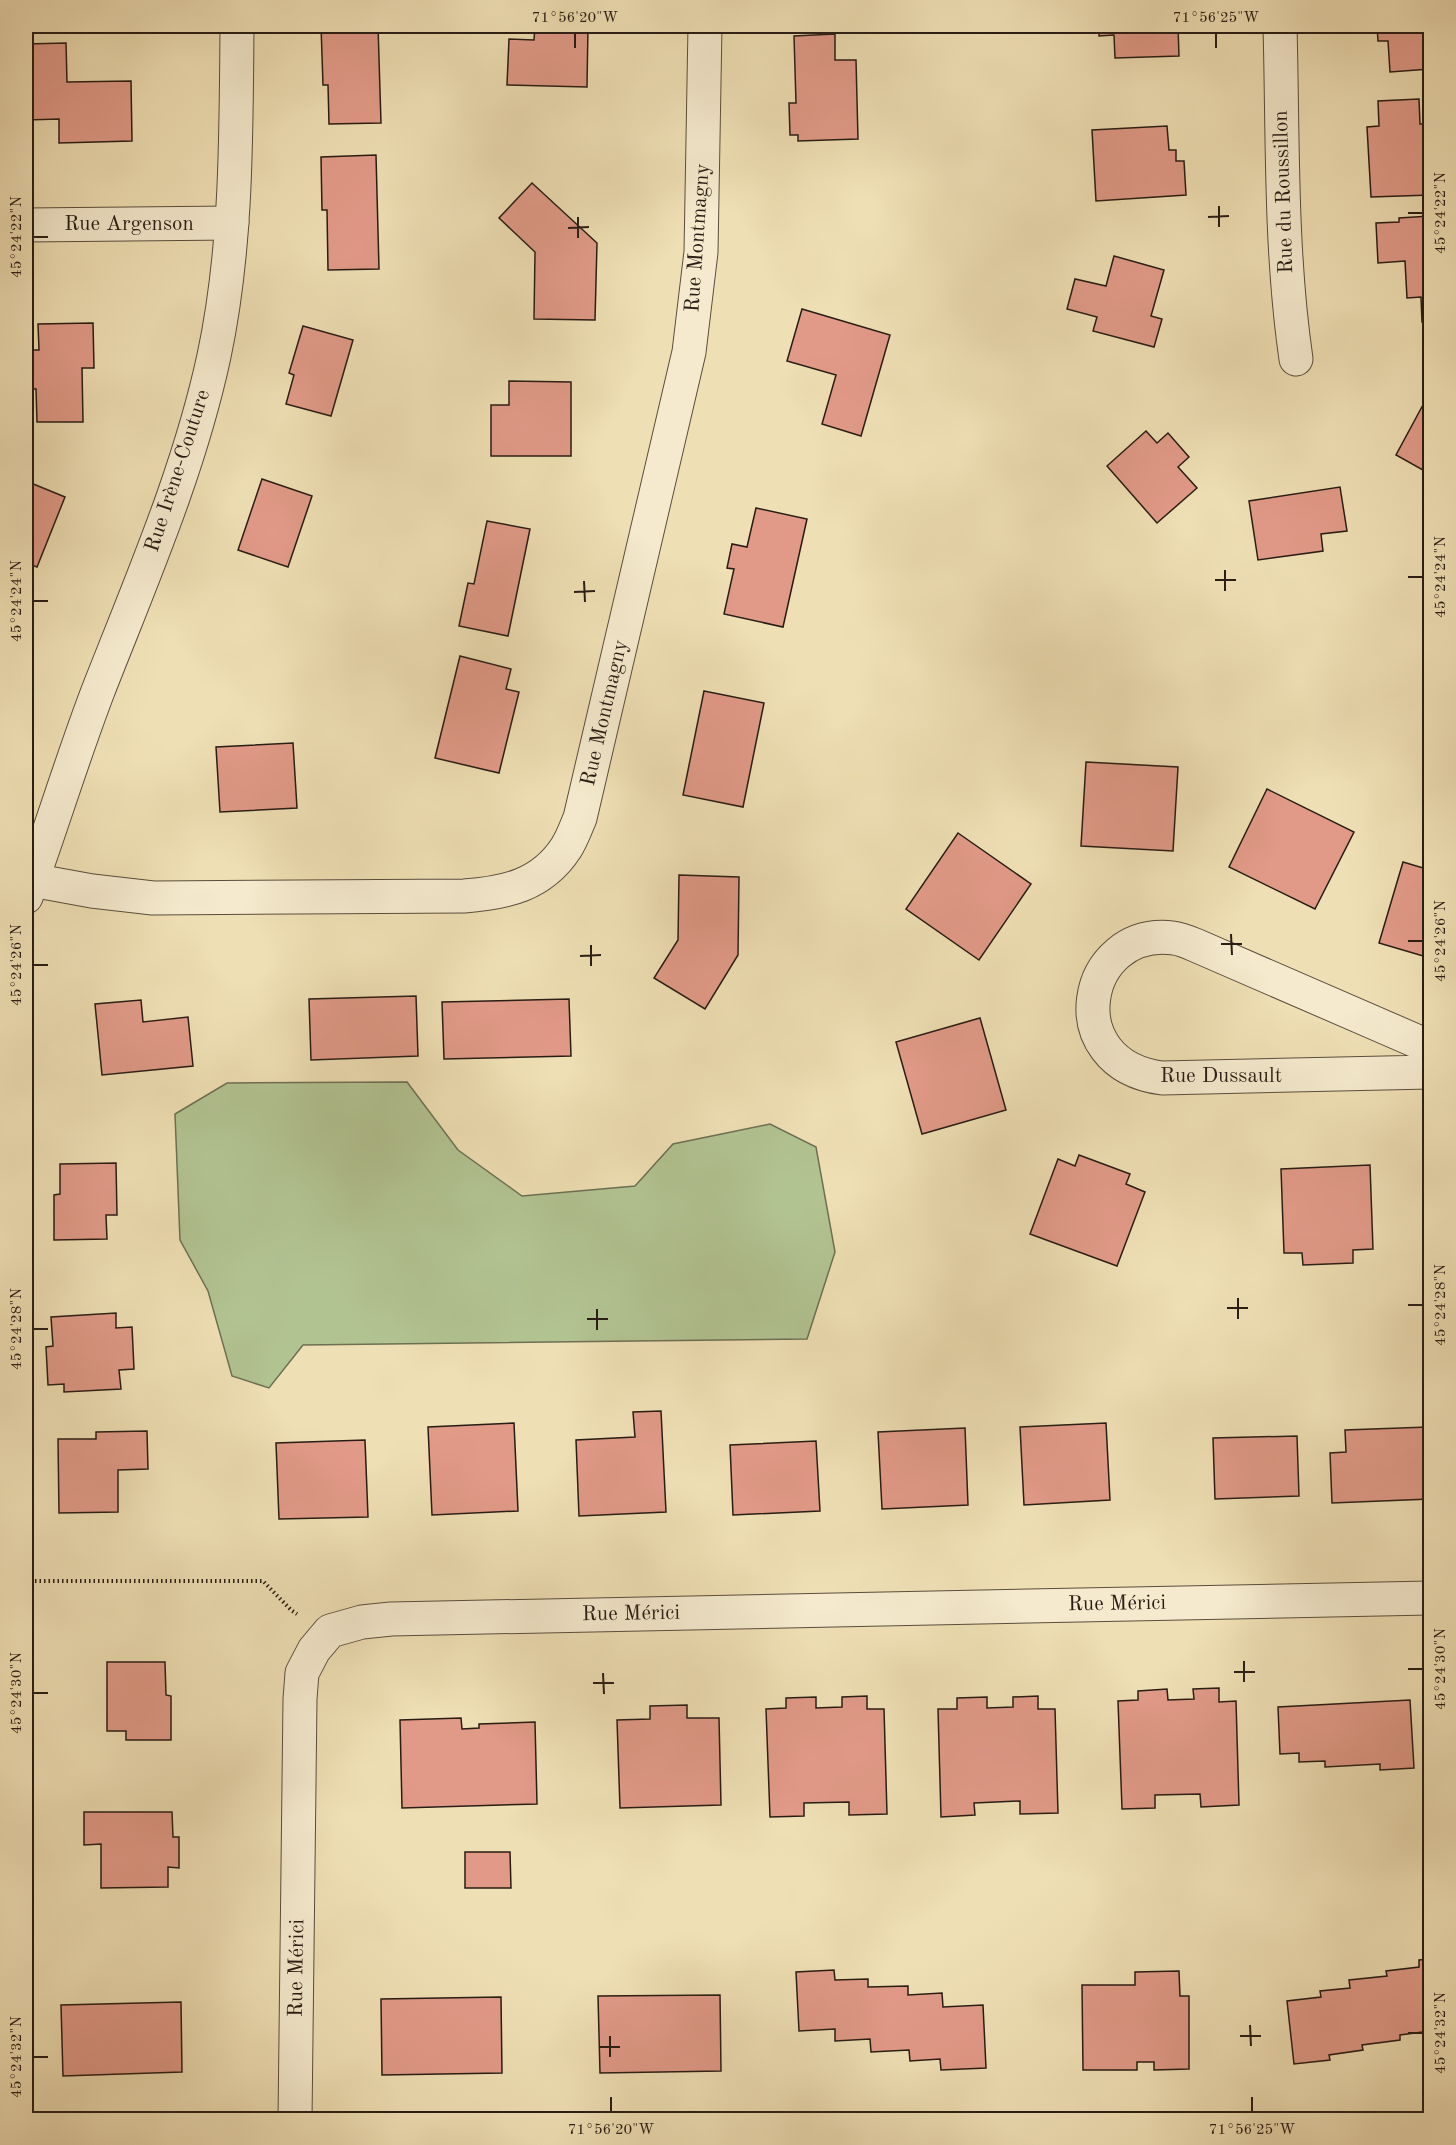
<svg xmlns="http://www.w3.org/2000/svg" width="1456" height="2145" viewBox="0 0 1456 2145" font-family="'Old Standard TT',serif">
<rect width="100%" height="100%" fill="#efdfb4"/>
<filter id="stains"><feTurbulence type="fractalNoise" baseFrequency=".00333" numOctaves="4"/><feColorMatrix values="0 0 0 0 .2 0 0 0 0 .09 0 0 0 0 .02 0 0 0 .5 -.17"/></filter>
<radialGradient id="worn" r=".72"><stop offset=".6" stop-color="#630" stop-opacity="0"/><stop offset="1" stop-color="#630" stop-opacity=".3"/></radialGradient>
<polygon fill="#b2c392" stroke="#6d7053" stroke-width="1.5" points="407,1082 458,1150 522,1196 635,1186 673,1144 770,1124 816,1147 835,1252 807,1339 303,1345 269,1388 232,1376 208,1291 180,1240 175,1114 227,1083"/>
<g fill="#e19a88" stroke="#281c14" stroke-width="1.5">
<polygon points="321,26 378,26 381,123 329,124 328,85 323,85"/>
<polygon points="535,26 588,26 587,87 507,85 509,39 534,40"/>
<polygon points="1099,26 1178,26 1179,56 1115,58 1114,35 1099,36"/>
<polygon points="1377,26 1430,26 1430,69 1390,72 1388,41 1378,41"/>
<polygon points="835,34 835,60 856,60 858,139 798,141 798,135 790,135 789,103 796,103 794,36"/>
<polygon points="66,43 67,82 131,81 132,141 59,143 59,119 26,120 26,44"/>
<polygon points="1419,99 1420,124 1427,124 1430,195 1371,197 1367,127 1379,126 1378,101"/>
<polygon points="1167,126 1169,150 1176,150 1176,161 1184,161 1186,195 1096,201 1092,130"/>
<polygon points="376,155 379,269 328,270 327,210 322,210 321,157"/>
<polygon points="532,183 597,243 595,320 534,319 535,252 499,218"/>
<polygon points="1430,216 1430,321 1422,322 1421,297 1407,298 1405,261 1378,263 1376,223 1399,222 1399,218"/>
<polygon points="1114,256 1164,270 1151,316 1162,319 1154,347 1093,331 1097,317 1067,309 1075,279 1106,286"/>
<polygon points="802,309 890,335 861,436 822,424 836,375 787,361"/>
<polygon points="93,323 94,368 82,368 83,422 37,422 36,389 29,389 28,350 39,350 38,324"/>
<polygon points="303,326 353,340 331,416 286,404 294,375 289,373"/>
<polygon points="509,381 571,382 571,456 491,456 491,405 509,405"/>
<polygon points="1424,403 1430,407 1430,474 1396,455"/>
<polygon points="1146,431 1157,443 1168,433 1189,457 1178,467 1197,488 1157,523 1107,466"/>
<polygon points="262,479 312,496 288,567 238,550"/>
<polygon points="26,481 65,497 37,567 26,563"/>
<polygon points="1340,487 1347,531 1321,534 1323,551 1258,560 1249,501"/>
<polygon points="756,508 807,519 783,627 724,614 734,569 727,568 732,544 747,547"/>
<polygon points="487,521 530,529 508,636 459,626 468,583 474,584"/>
<polygon points="460,656 511,669 506,689 519,692 499,773 435,758"/>
<polygon points="704,691 764,703 743,807 683,795"/>
<polygon points="293,743 297,808 220,812 216,747"/>
<polygon points="1086,762 1178,767 1173,851 1081,846"/>
<polygon points="1267,789 1354,832 1315,909 1229,867"/>
<polygon points="958,833 1031,884 979,960 906,909"/>
<polygon points="1403,862 1430,870 1430,958 1379,943"/>
<polygon points="679,875 739,877 738,955 705,1009 654,978 678,940"/>
<polygon points="416,996 418,1056 311,1060 309,999"/>
<polygon points="569,999 571,1056 444,1059 442,1002"/>
<polygon points="141,1000 143,1022 188,1017 193,1066 102,1075 95,1004"/>
<polygon points="980,1018 1006,1110 922,1134 896,1042"/>
<polygon points="1079,1155 1130,1174 1126,1184 1145,1192 1117,1266 1030,1234 1058,1159 1075,1166"/>
<polygon points="116,1163 117,1215 106,1215 107,1239 54,1240 54,1195 60,1194 60,1164"/>
<polygon points="1370,1165 1373,1249 1353,1250 1353,1263 1303,1265 1302,1253 1284,1253 1281,1169"/>
<polygon points="116,1313 116,1328 132,1327 134,1369 119,1370 121,1389 64,1392 64,1384 48,1385 46,1347 53,1346 51,1317"/>
<polygon points="661,1411 666,1512 579,1516 576,1440 635,1437 633,1412"/>
<polygon points="514,1423 518,1511 432,1515 428,1427"/>
<polygon points="1106,1423 1110,1500 1024,1505 1020,1427"/>
<polygon points="1428,1427 1430,1448 1430,1499 1332,1503 1330,1453 1346,1452 1345,1430"/>
<polygon points="965,1428 968,1505 882,1509 878,1432"/>
<polygon points="147,1431 148,1469 118,1470 118,1512 59,1513 58,1439 96,1439 96,1432"/>
<polygon points="1297,1436 1299,1496 1215,1499 1213,1438"/>
<polygon points="365,1440 368,1517 279,1519 276,1443"/>
<polygon points="816,1441 820,1511 733,1515 730,1445"/>
<polygon points="107,1662 165,1662 166,1695 171,1696 171,1740 126,1740 126,1731 107,1731"/>
<polygon points="1219,1688 1219,1702 1236,1701 1239,1805 1201,1807 1200,1794 1155,1795 1155,1808 1122,1809 1118,1701 1138,1700 1138,1691 1167,1689 1168,1700 1194,1699 1193,1689"/>
<polygon points="867,1696 867,1709 884,1709 887,1814 849,1815 849,1802 804,1803 804,1816 770,1817 766,1709 786,1708 786,1698 816,1697 816,1708 842,1707 842,1697"/>
<polygon points="1038,1696 1038,1709 1055,1709 1058,1813 1020,1814 1020,1801 974,1803 975,1815 941,1817 938,1709 957,1709 957,1698 987,1697 987,1708 1013,1707 1013,1697"/>
<polygon points="1410,1700 1414,1768 1380,1770 1380,1764 1325,1767 1325,1761 1299,1762 1299,1753 1280,1754 1278,1707"/>
<polygon points="687,1705 687,1718 719,1718 721,1805 620,1808 617,1720 650,1719 650,1706"/>
<polygon points="461,1718 462,1729 479,1728 479,1724 535,1722 537,1804 402,1808 400,1720"/>
<polygon points="84,1812 172,1812 173,1837 179,1837 179,1868 168,1867 168,1887 101,1888 101,1844 84,1845"/>
<polygon points="465,1852 510,1852 511,1888 465,1888"/>
<polygon points="1430,1959 1430,2031 1400,2035 1400,2040 1362,2045 1363,2050 1329,2055 1330,2060 1294,2064 1287,2001 1321,1997 1320,1991 1350,1988 1349,1980 1387,1976 1386,1971 1419,1967 1419,1960"/>
<polygon points="834,1970 835,1980 868,1979 868,1987 908,1986 908,1995 942,1993 943,2007 983,2005 986,2068 941,2070 940,2059 910,2061 909,2050 871,2052 870,2039 835,2041 835,2029 799,2031 796,1972"/>
<polygon points="1179,1971 1180,1996 1189,1996 1189,2069 1154,2070 1154,2062 1137,2062 1137,2070 1083,2070 1082,1985 1135,1985 1135,1972"/>
<polygon points="720,1995 721,2071 600,2073 598,1996"/>
<polygon points="501,1997 502,2073 382,2075 381,1999"/>
<polygon points="181,2002 182,2072 63,2076 61,2005"/>
</g>
<g fill="none" stroke-linecap="round" stroke-linejoin="round">
<g stroke="#5a4d3c" stroke-width="35">
<g id="minor">
<path d="M1280 26C1283 136 1280 249 1296 359"/>
<polyline points="26,225 232,223"/>
<path d="M26 879 92 891 153 898 464 896C506 893 542 885 566 848 572 839 576 827 580 818L689 352 701 252 705 26"/>
<path d="M26 897C51 829 72 759 98 691 141 581 189 472 214 356 237 248 236 136 237 26"/>
<path d="M1430 1047 1195 945C1188 942 1181 939 1173 938 1082 927 1056 1064 1162 1078L1430 1072"/>
<polyline points="295,2120 300,1699 302,1673 314,1650 330,1631 362,1622 391,1619 1430,1598"/>
</g>
</g>
<polyline stroke="#281c14" stroke-width="4" stroke-dasharray="1.5 3" stroke-linecap="butt" points="26,1581 263,1581 291,1610 297,1614"/>
<use href="#minor" stroke="#f5eace" stroke-width="33"/>
</g>
<path fill="none" stroke="#281c14" stroke-width="2" d="M575 33V48M1216 33V48M1219 206V227M1408 213H1423M578 217V238M1208 217 1229 216M568 228 589 227M33 237H48M1225 570V591M1408 577H1423M1215 580H1236M584 581 585 602M574 592 595 591M33 601H48M1231 934 1232 955M1408 941H1423M1221 944H1242M591 945V966M580 956 601 955M33 965H48M1238 1298V1319M1408 1305H1423M1227 1308H1248M597 1309V1330M587 1319H608M33 1329H48M1244 1661V1682M1408 1669H1423M1234 1672H1255M603 1673 604 1694M593 1683H614M33 1693H48M1250 2025 1251 2046M1408 2033H1423M610 2036V2057M1240 2036H1261M599 2047H620M33 2057H48M611 2097V2112M1252 2097V2112"/>
<g text-anchor="middle" dominant-baseline="central" stroke-width="5" stroke-linejoin="round" paint-order="stroke">
<g font-size="21" fill="#281c14" stroke="#f5eace">
<text transform="translate(1284 192) rotate(-92)">Rue du Roussillon</text>
<text x="129" y="224">Rue Argenson</text>
<text transform="translate(698 238) rotate(-86)">Rue Montmagny</text>
<text transform="translate(178 471) rotate(-72)">Rue Irène-Couture</text>
<text transform="translate(605 713) rotate(-77)">Rue Montmagny</text>
<text x="1221" y="1076">Rue Dussault</text>
<text transform="translate(1117 1604) rotate(-1)">Rue Mérici</text>
<text transform="translate(631 1614) rotate(-1)">Rue Mérici</text>
<text transform="translate(297 1968) rotate(-89)">Rue Mérici</text>
</g>
</g>
<rect width="1456" height="2145" fill="none" stroke="#efdfb4" stroke-width="66"/>
<rect x="33" y="33" width="1390" height="2079" fill="none" stroke="#281c14" stroke-width="2"/>
<g font-size="15" text-anchor="middle" fill="#281c14">
<text x="575" y="22">71°56'20"W</text>
<text x="1216" y="22">71°56'25"W</text>
<text transform="translate(1440 213) rotate(-90)" y="5">45°24'22"N</text>
<text transform="translate(16 237) rotate(-90)" y="5">45°24'22"N</text>
<text transform="translate(1440 577) rotate(-90)" y="5">45°24'24"N</text>
<text transform="translate(16 601) rotate(-90)" y="5">45°24'24"N</text>
<text transform="translate(1440 941) rotate(-90)" y="5">45°24'26"N</text>
<text transform="translate(16 965) rotate(-90)" y="5">45°24'26"N</text>
<text transform="translate(1440 1305) rotate(-90)" y="5">45°24'28"N</text>
<text transform="translate(16 1329) rotate(-90)" y="5">45°24'28"N</text>
<text transform="translate(1440 1669) rotate(-90)" y="5">45°24'30"N</text>
<text transform="translate(16 1693) rotate(-90)" y="5">45°24'30"N</text>
<text transform="translate(1440 2033) rotate(-90)" y="5">45°24'32"N</text>
<text transform="translate(16 2057) rotate(-90)" y="5">45°24'32"N</text>
<text x="611" y="2134">71°56'20"W</text>
<text x="1252" y="2134">71°56'25"W</text>
</g>
<rect width="100%" height="100%" filter="url(#stains)"/>
<rect width="100%" height="100%" fill="url(#worn)"/>
</svg>
